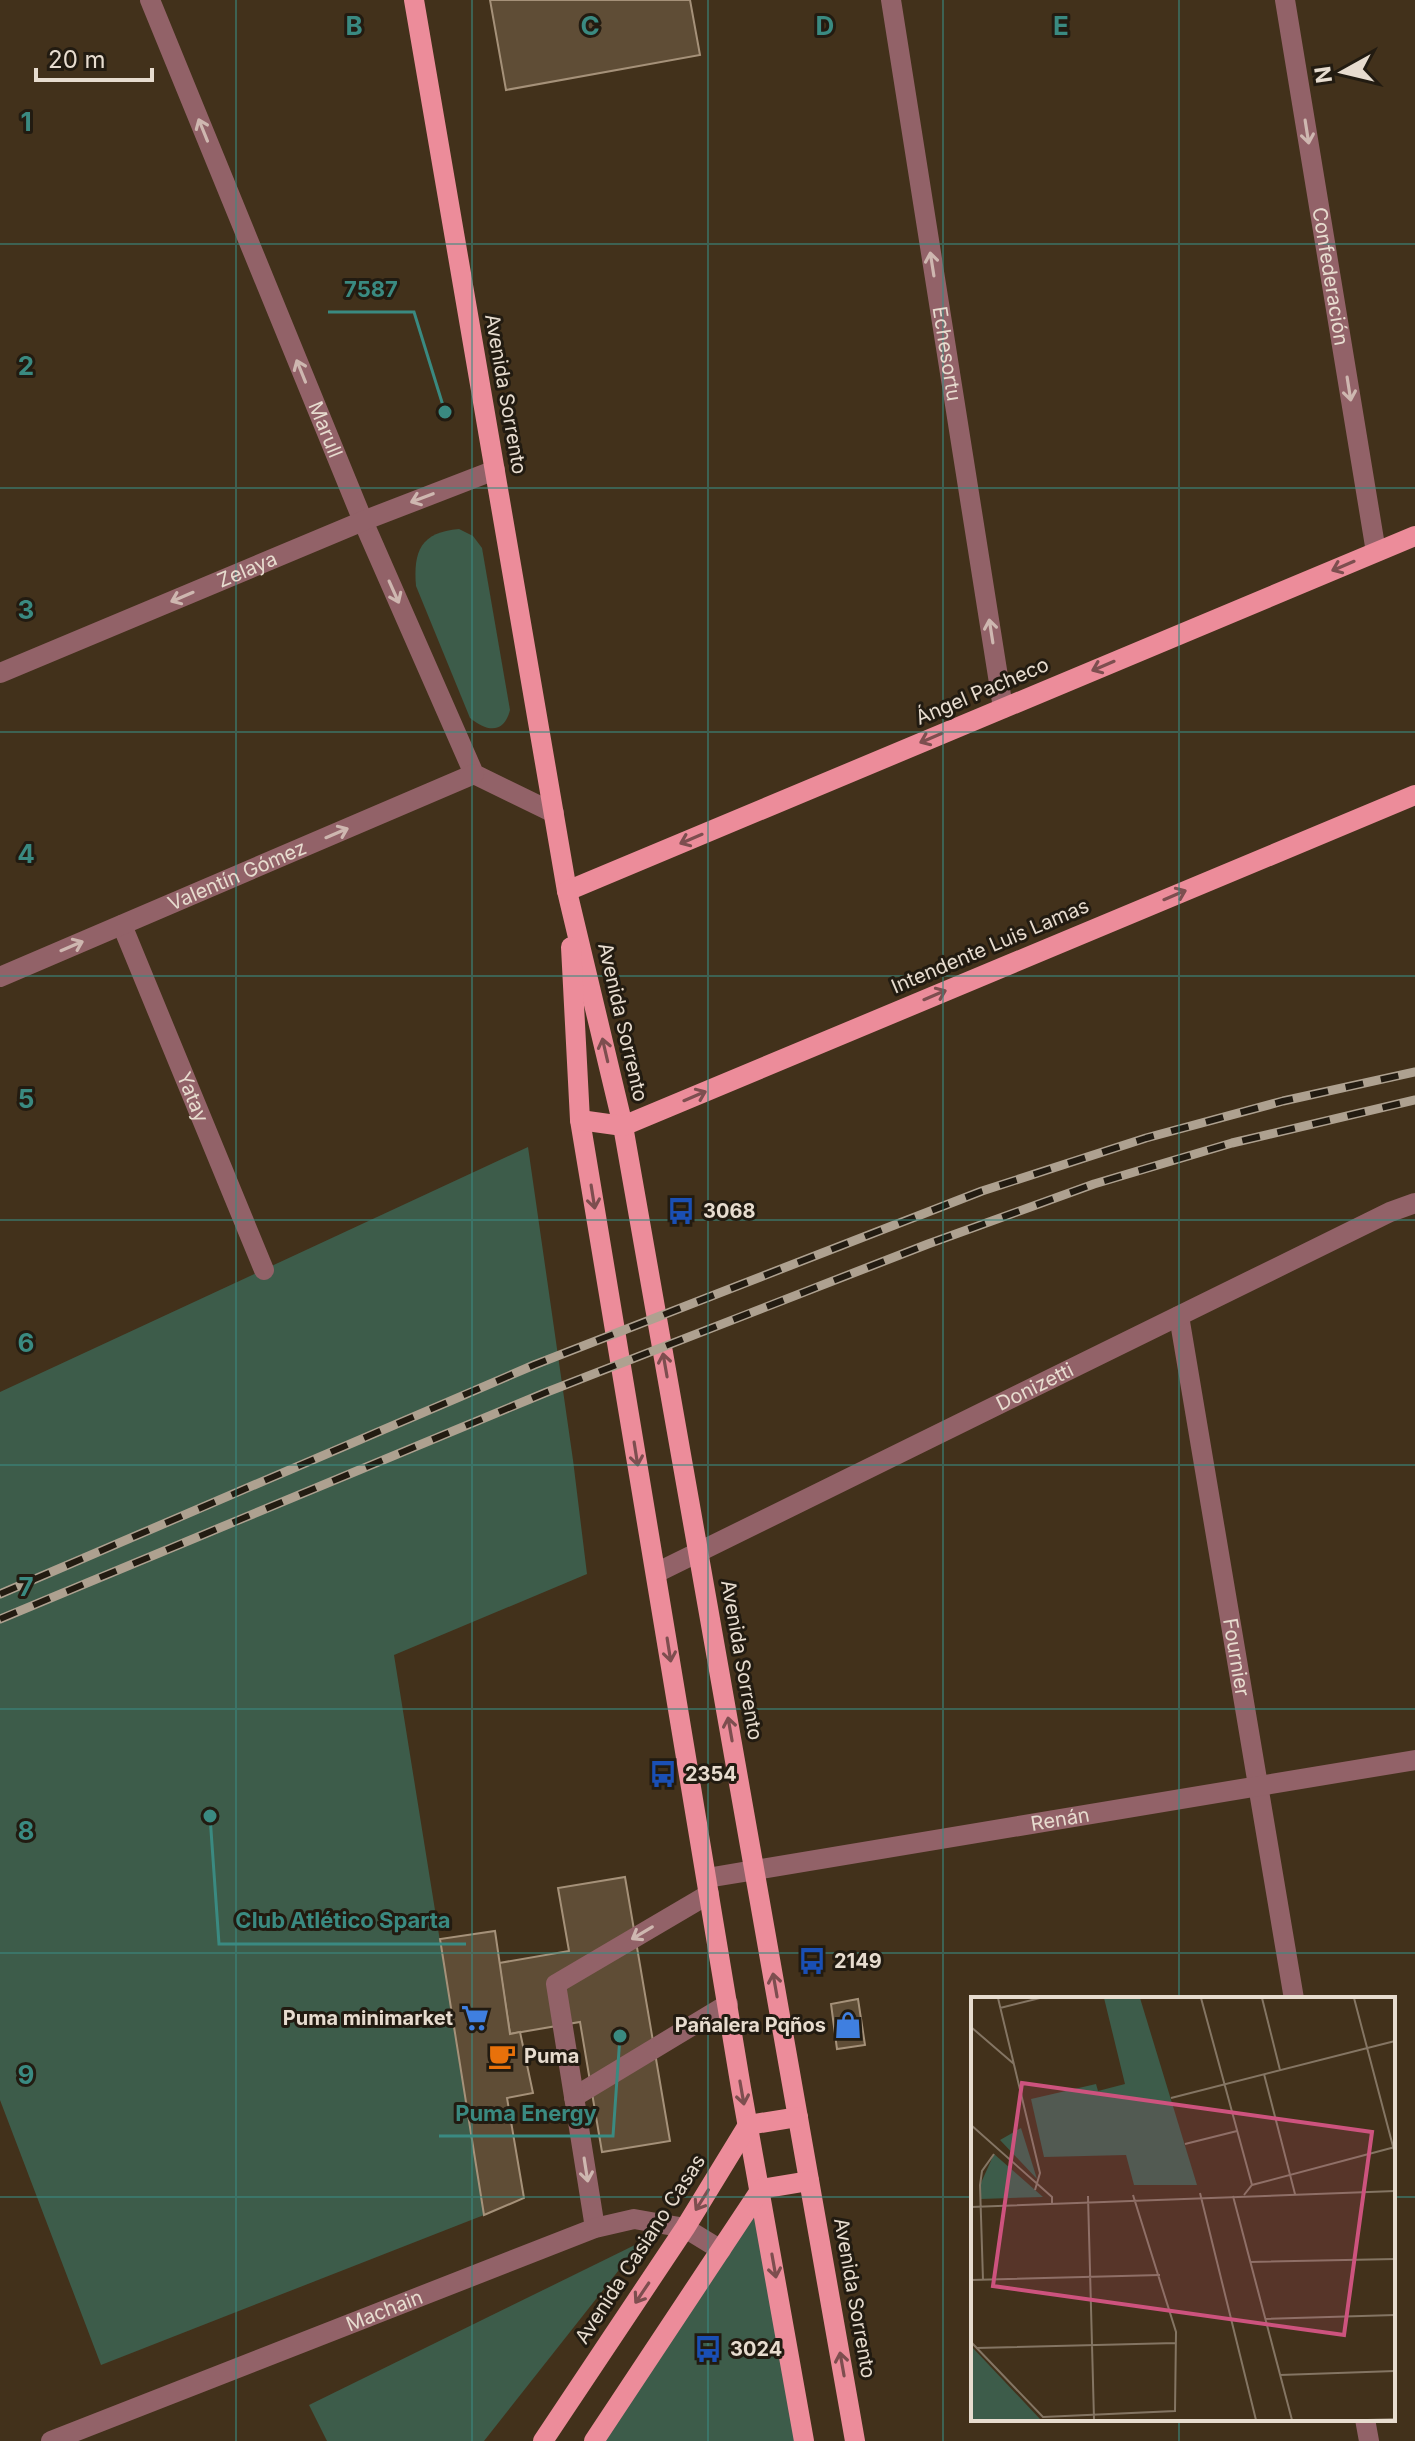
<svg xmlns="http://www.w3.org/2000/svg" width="1415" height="2441" viewBox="0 0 1415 2441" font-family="Inter,sans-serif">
<rect width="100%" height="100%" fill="#42311b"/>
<g fill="#3d5c4a">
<path d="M459 529 473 536 482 548 510 710C504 734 487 732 470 718L416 586C413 551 421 532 459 529Z"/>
<polygon points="528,1147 573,1460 587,1574 394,1655 484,2215 101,2365 0,2100 0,1392"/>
<polygon points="761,2189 804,2441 594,2441"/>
<polygon points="641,2242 484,2441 327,2441 309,2405"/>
</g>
<g fill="#5f4d36" stroke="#a59179" stroke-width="2">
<polygon points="490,0 690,0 700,55 506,90"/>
<polygon points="625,1877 670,2141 602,2152 580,2022 510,2034 499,1963 569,1951 558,1888"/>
<polygon points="495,1931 510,2034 520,2032 533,2093 507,2098 524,2198 484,2215 440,1939"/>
<polygon points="858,1999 865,2045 837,2049 831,2004"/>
</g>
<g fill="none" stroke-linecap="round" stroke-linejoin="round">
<g stroke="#926268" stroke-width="20">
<path id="s1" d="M150 0 363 521 474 774 554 813"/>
<path id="s2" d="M891 0 1003 708"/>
<path id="s3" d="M1285 0 1376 552"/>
<path id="s4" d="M0 673 363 521 495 470"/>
<path id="s5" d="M122 925 264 1270"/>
<path id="s6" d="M0 977 474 774"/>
<path id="s7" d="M1179 1316 1294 1999"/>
<path id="s8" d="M656 1573 1390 1212 1415 1203"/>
<path id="s9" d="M707 1878 1415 1760"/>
<polyline points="574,2097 728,2004"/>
<polyline points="595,2228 556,1984 709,1894"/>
<polyline points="1365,2419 1369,2441"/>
<path id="s10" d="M51 2441 595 2228 634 2219 685 2228 721 2250"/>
</g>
<g stroke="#ec8c9a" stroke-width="20">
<polyline points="414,0 567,891 623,1126 855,2441"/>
<polyline points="567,891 1415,536"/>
<polyline points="571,947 580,1120 741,2088 804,2441"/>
<polyline points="580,1120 623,1126 1415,795"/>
<polyline points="543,2441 685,2228 748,2125 798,2117"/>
<polyline points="594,2441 761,2189 809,2181"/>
</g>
<g stroke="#aea190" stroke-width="9">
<g id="rail">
<polyline points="0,1594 534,1365 982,1191 1146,1138 1283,1101 1415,1072"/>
<polyline points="0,1619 547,1392 928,1244 1094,1184 1232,1143 1415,1100"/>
</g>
</g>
<use href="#rail" stroke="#221b11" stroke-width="6" stroke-dasharray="18" stroke-linecap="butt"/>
</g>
<defs><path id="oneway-shaft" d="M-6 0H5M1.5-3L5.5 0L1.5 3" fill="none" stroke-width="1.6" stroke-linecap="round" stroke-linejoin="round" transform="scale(2)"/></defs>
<g stroke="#ceb7b0">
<use href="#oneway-shaft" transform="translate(203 130) rotate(-112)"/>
<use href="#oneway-shaft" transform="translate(1307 132) rotate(81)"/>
<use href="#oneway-shaft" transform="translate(932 264) rotate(-99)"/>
<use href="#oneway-shaft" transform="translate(301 371) rotate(-112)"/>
<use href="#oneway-shaft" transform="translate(1349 389) rotate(81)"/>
<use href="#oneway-shaft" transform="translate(422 498) rotate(159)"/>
<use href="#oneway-shaft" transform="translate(394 592) rotate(66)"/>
<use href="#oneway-shaft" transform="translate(182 597) rotate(157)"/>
<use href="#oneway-shaft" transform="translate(991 631) rotate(-99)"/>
<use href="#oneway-shaft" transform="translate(337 833) rotate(-23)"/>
<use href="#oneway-shaft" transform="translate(72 946) rotate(-23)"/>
<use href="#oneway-shaft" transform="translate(642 1933) rotate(149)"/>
<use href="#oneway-shaft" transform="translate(586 2170) rotate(81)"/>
</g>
<g stroke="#7d4e4f">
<use href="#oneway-shaft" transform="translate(1343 566) rotate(157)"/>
<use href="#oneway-shaft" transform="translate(1103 666) rotate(157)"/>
<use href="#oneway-shaft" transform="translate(931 738) rotate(157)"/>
<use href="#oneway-shaft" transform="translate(691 839) rotate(157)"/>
<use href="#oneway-shaft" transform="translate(1175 895) rotate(-23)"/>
<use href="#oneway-shaft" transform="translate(935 995) rotate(-23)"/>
<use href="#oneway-shaft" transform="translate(605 1050) rotate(-103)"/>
<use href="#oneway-shaft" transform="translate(695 1096) rotate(-23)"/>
<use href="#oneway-shaft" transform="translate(593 1197) rotate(81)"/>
<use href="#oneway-shaft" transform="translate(665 1365) rotate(-100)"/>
<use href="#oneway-shaft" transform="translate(636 1454) rotate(81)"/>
<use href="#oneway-shaft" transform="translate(669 1650) rotate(81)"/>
<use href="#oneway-shaft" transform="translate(730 1729) rotate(-100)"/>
<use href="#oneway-shaft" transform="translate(775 1985) rotate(-100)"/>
<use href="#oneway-shaft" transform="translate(742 2093) rotate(80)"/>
<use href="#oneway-shaft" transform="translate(702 2200) rotate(122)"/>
<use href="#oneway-shaft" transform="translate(774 2266) rotate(80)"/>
<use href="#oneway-shaft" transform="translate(642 2293) rotate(124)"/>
<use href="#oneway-shaft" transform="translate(842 2364) rotate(-100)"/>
</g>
<path fill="none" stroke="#3a8a81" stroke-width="2" stroke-opacity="0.55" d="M236 0V2441M472 0V2441M708 0V2441M943 0V2441M1179 0V1999M0 244H1415M0 488H1415M0 732H1415M0 976H1415M0 1220H1415M0 1465H1415M0 1709H1415M0 1953H1415M0 2197H973M1393 2197H1415M1179 2419V2441"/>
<defs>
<g id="bus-bare" transform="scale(2.16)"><path d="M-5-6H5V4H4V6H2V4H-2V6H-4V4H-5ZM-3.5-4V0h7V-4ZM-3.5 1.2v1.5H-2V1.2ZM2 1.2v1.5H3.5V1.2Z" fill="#1a4fb4" stroke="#221b11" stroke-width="2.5" paint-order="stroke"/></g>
<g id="supermarket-bare" transform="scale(2.16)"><path d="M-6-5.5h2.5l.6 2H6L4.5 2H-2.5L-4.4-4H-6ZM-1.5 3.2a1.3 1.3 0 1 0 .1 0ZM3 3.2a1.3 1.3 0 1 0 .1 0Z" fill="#3f7fe0" stroke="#221b11" stroke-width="2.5" paint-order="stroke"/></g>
<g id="shop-bare" transform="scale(2.16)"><path d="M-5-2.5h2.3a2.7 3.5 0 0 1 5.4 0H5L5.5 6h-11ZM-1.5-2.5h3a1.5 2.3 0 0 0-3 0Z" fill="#3f7fe0" stroke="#221b11" stroke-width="2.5" paint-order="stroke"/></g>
<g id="cafe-bare" transform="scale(2.16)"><path d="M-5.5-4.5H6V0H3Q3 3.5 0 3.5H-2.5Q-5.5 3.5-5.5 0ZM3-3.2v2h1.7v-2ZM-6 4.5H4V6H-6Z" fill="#e8710a" stroke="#221b11" stroke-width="2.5" paint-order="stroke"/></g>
</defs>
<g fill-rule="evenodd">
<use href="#bus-bare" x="681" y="1211"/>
<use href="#bus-bare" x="663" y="1774"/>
<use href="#bus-bare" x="812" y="1961"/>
<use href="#supermarket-bare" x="475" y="2018"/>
<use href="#shop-bare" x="848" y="2025"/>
<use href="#cafe-bare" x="502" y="2056"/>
<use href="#bus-bare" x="708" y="2349"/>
</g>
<g text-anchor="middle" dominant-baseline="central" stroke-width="6" stroke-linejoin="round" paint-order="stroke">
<g font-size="20" fill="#e7dccf" stroke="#221b11">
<text stroke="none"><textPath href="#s3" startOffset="280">Confederación</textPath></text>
<text stroke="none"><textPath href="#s2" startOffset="358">Echesortu</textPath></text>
<text transform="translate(506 394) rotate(80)">Avenida Sorrento</text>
<text stroke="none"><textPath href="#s1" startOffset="464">Marull</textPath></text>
<text stroke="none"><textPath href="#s4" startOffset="268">Zelaya</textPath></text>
<text transform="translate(982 691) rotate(-23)">Ángel Pacheco</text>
<text stroke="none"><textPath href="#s6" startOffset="258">Valentín Gómez</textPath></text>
<text transform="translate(990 946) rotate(-23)">Intendente Luis Lamas</text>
<text transform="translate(623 1022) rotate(77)">Avenida Sorrento</text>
<text stroke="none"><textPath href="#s5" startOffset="186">Yatay</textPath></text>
<text stroke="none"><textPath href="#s8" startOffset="422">Donizetti</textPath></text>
<text stroke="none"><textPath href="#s7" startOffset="346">Fournier</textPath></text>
<text transform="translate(742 1660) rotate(80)">Avenida Sorrento</text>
<text stroke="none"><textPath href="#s9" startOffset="358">Renán</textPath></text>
<text transform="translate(640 2249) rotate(-57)">Avenida Casiano Casas</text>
<text transform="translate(855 2298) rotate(80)">Avenida Sorrento</text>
<text stroke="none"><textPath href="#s10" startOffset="358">Machain</textPath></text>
</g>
<g font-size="20" font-weight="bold" fill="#e7dccf" stroke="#221b11" text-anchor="start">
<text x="703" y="1211">3068</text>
<text x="685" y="1774">2354</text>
<text x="834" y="1961">2149</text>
<text x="453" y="2018" text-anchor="end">Puma minimarket</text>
<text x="826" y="2025" text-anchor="end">Pañalera Pqños</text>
<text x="524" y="2056">Puma</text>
<text x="730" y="2349">3024</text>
</g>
</g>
<g transform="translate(971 1997)">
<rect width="424" height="424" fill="#42311b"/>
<path d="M133 1H169L226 188H163L155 158 73 160 60 102 125 87 127 94 154 87ZM50 131 66 182 29 143ZM23 157 72 200 9 202V188ZM0 349 69 422V423H0Z" fill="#3d5c4a"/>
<path fill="none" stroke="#847563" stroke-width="2" d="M27 1 69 176 64 193M230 1 281 188M291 1 309 73M383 1 424 157M29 11 69 1M0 30 43 67M293 77 324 197M200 101 424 44M0 128 81 200V207M214 147 266 134M229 196 285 423M273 198 281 188 424 150M117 199 123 422M262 199 321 423M0 210 424 194M279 265 424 262M0 283 189 278M12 283 9 188 11 174 23 157M294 322 424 318M0 345 72 420 204 414 205 335 162 198M5 351 205 346M309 378 424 374M396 423 424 422"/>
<path fill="#cd537e" fill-opacity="0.15" stroke="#cd537e" stroke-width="4" d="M51 86 401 135 373 338 22 289Z"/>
<rect width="424" height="424" fill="none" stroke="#e7dccf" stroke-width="4"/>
</g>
<g font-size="26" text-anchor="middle" font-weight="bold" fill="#3a8a81" stroke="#221b11" stroke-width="6" stroke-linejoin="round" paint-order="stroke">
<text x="354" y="35">B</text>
<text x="590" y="35">C</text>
<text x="825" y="35">D</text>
<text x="1061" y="35">E</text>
<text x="26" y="131">1</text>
<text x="26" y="375">2</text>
<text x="26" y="619">3</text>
<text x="26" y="863">4</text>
<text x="26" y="1108">5</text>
<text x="26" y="1352">6</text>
<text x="26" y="1596">7</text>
<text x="26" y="1840">8</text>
<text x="26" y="2084">9</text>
</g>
<path fill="none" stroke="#3a8a81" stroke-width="3" d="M445 412L414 312H328M210 1816L219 1944H466M620 2036L613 2136H439"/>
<g fill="#3a8a81" stroke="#221b11" stroke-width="3">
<circle cx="445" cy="412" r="8"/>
<circle cx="210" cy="1816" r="8"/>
<circle cx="620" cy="2036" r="8"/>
</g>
<g font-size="22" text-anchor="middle" font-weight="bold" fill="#3a8a81" stroke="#221b11" stroke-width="6" stroke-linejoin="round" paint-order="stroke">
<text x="371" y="297">7587</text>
<text x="343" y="1928">Club Atlético Sparta</text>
<text x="526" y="2121">Puma Energy</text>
</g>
<g transform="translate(1343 72) rotate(262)" stroke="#221b11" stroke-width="6" paint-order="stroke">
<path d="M0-6L14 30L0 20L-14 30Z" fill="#e7dccf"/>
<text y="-12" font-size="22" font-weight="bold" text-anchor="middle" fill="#e7dccf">N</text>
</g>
<path d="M36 68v12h116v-12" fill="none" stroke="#e7dccf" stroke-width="4"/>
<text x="48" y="68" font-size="24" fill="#e7dccf" stroke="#221b11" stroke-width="6" paint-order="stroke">20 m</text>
</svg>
